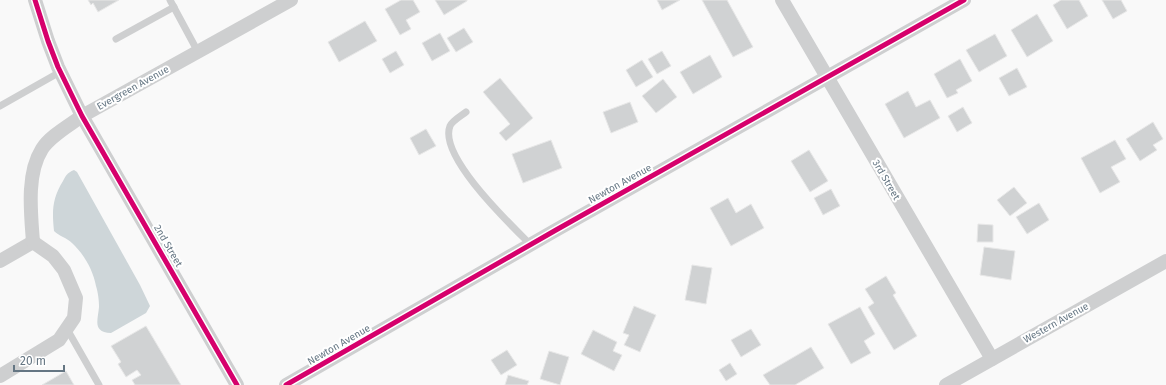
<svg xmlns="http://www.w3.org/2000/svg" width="1166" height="385" viewBox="0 0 1166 385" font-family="'Fira Sans',sans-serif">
<rect width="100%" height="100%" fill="#f9f9f9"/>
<path fill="#ced6d9" d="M74 170 77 172 140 285 150 306 146 313 111 333C92 332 98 320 99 307 99 301 98 292 96 286 93 270 84 254 72 243 67 238 59 236 54 231 52 211 52 199 63 181 66 175 67 173 74 170Z"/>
<g fill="#d0d2d3" stroke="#e8e8e8">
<polygon points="88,0 119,0 98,12 93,3 91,5"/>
<polygon points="401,0 413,0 420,12 406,20 411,29 400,35 385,9"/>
<polygon points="435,0 467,0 467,1 444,15"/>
<polygon points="657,0 680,0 662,10"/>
<polygon points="702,0 727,0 753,47 733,57"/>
<polygon points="1061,0 1079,0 1088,16 1067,29 1053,5"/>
<polygon points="1102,0 1121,0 1127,11 1113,19"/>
<polygon points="1037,14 1053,41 1027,57 1011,30"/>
<polygon points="365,21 377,41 339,62 328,42"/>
<polygon points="464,28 473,42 456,52 447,38"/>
<polygon points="440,33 450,51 432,61 422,43"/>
<polygon points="995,34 1007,56 979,72 966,50"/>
<polygon points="396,51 404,65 390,73 382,59"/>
<polygon points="662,51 671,66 657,74 648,59"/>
<polygon points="710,55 722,77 693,94 680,72"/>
<polygon points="960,59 972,81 956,90 958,93 947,98 934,74"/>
<polygon points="642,60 653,77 636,87 626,70"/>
<polygon points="1017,68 1027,87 1009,96 999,78"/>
<polygon points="500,78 533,118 506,141 499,133 510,124 483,92"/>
<polygon points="663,79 677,97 656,113 642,96"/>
<polygon points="908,91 916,107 930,100 940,118 904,138 885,104"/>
<polygon points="630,102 638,122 611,133 603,112"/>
<polygon points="963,107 972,123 957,132 948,116"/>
<polygon points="1153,122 1163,139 1153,145 1157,150 1140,161 1126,139"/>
<polygon points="426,129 436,146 419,155 410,138"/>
<polygon points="551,140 562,168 523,183 512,154"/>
<polygon points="1115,140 1126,159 1111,167 1120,182 1100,193 1081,158"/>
<polygon points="809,150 828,181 810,192 791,161"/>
<polygon points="1014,187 1027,203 1010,216 997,200"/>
<polygon points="831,189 840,206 823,215 814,198"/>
<polygon points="728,198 736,213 751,204 764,228 731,246 710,208"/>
<polygon points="1039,203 1049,220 1027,234 1016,217"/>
<polygon points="978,224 993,225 993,242 977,242"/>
<polygon points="984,247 1015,251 1011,280 980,275"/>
<polygon points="692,265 712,268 706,304 685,300"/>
<polygon points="886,276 896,293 893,295 917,336 894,350 868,307 874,303 865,289"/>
<polygon points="634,306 656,315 640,352 624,345 629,335 623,333"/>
<polygon points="860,307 875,334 864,341 871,353 851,364 828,324"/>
<polygon points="146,326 181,385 135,385 132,380 141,375 137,370 126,377 118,364 121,362 111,346"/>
<polygon points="751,329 761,345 741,357 731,340"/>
<polygon points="593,330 617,342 613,351 622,355 614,371 581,354"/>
<polygon points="811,347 824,368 795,385 770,385 763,375"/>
<polygon points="507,350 517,365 501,375 491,360"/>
<polygon points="549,351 569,357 560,385 540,379"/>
<polygon points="730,363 737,374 726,381 719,370"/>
<polygon points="66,371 74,385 42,385"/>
<polygon points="508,375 529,381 527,385 505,385"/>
</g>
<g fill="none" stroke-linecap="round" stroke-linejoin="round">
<g stroke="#cecfd0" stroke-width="7">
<polyline points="170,0 198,52"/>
<polyline points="116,39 174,7"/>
<polyline points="0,106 60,72"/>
<path d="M466 112C461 116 452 121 450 126 438 156 511 225 531 245"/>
<polyline points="67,329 99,385"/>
</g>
<g stroke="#cecfd0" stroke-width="14">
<polyline points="35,0 48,41 58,67 82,116 237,385"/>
<polyline points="782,0 992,359"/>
<path d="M33 242C31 214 26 174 42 149 50 136 70 125 82 116L291 0"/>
<polyline points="0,261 33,242"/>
<polyline points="0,376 59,340 74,318 76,298 64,270 53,256 33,242"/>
<polyline points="286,385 556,230 964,0"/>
<polyline points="946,385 1166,261"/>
</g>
<g stroke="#fff" stroke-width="8">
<g id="cycleway">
<polyline points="35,0 48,41 58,67 82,116 237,385"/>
<polyline points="286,385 556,230 964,0"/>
</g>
</g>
<use href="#cycleway" stroke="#d6006c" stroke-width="5"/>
</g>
<g text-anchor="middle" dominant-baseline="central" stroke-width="4" stroke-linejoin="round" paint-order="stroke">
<g font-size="10" fill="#657683" stroke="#fff">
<text transform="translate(133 88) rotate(-29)">Evergreen Avenue</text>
<text transform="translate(886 180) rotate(60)">3rd Street</text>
<text transform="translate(620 184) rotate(-29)">Newton Avenue</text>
<text transform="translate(168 246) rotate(60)">2nd Street</text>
<text transform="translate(1056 323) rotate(-29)">Western Avenue</text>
<text transform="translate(339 345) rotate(-30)">Newton Avenue</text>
</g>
</g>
<path d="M14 365v6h50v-6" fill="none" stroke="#657683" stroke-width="2"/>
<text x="20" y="365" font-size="12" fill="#657683" stroke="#ffffff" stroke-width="3" paint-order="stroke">20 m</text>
</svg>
